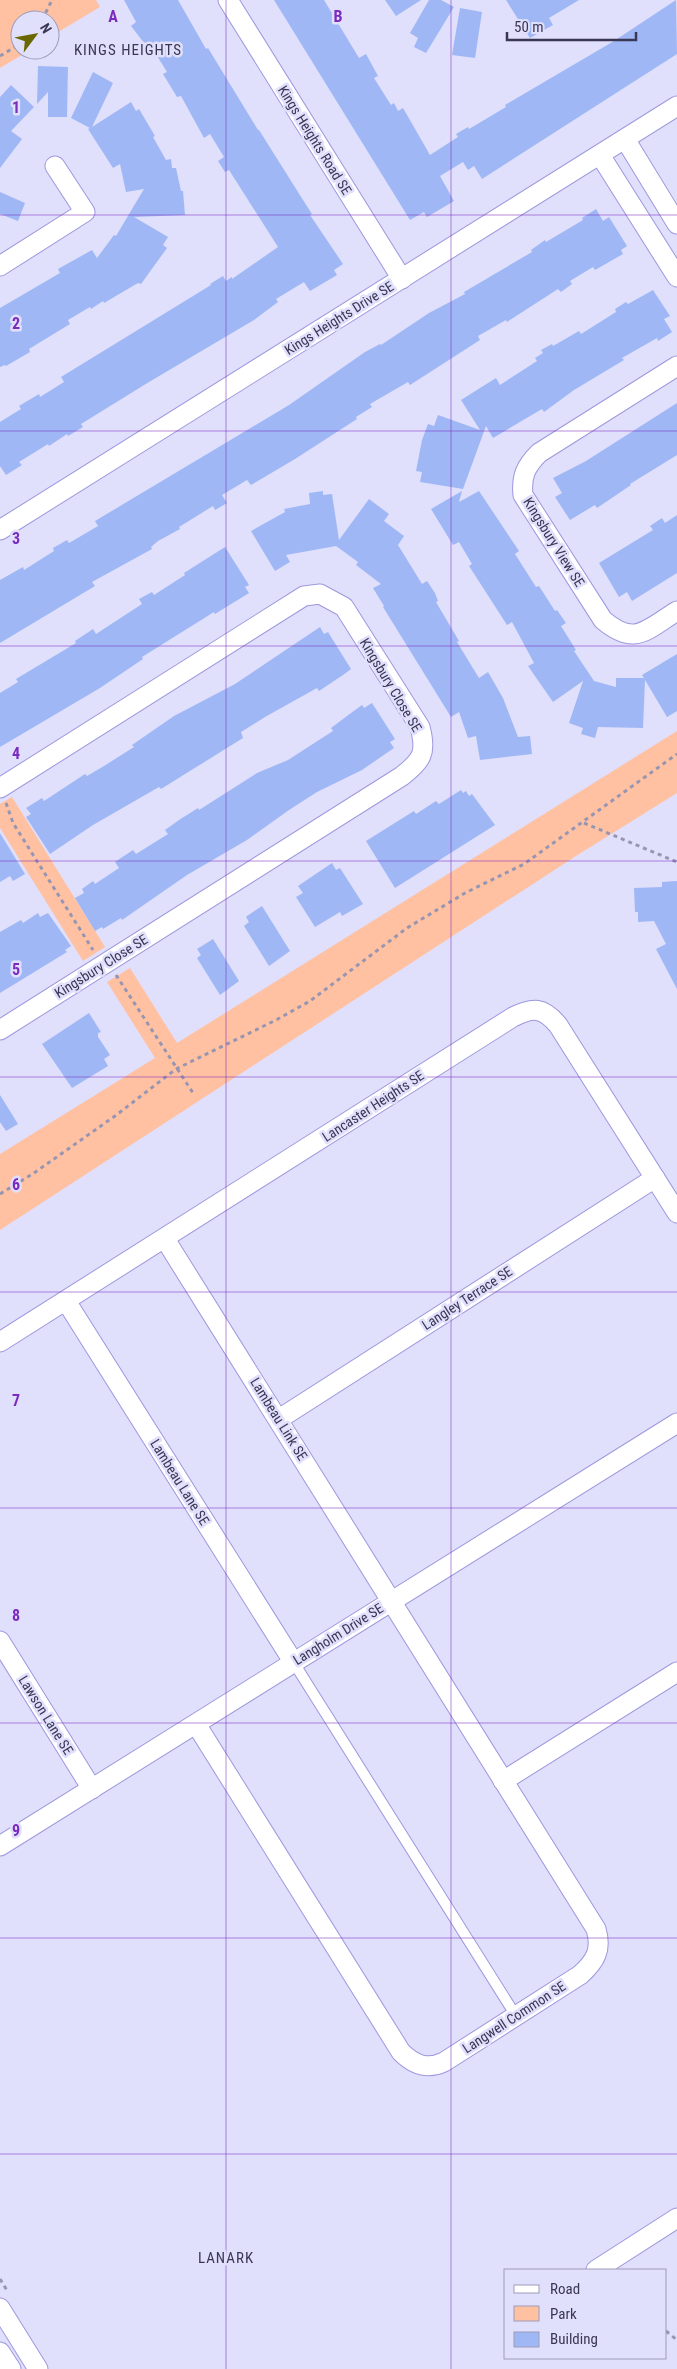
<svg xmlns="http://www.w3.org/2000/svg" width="677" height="2369" viewBox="0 0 677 2369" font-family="'Roboto Condensed',sans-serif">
<rect width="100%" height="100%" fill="#e0dffc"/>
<g fill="#ffc1a2">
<polygon points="0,0 96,0 100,7 50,37 50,20 20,20 20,50 30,50 0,68"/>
<polygon points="677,731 677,793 576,856 0,1230 0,1154 155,1058 107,982 130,968 177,1043"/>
<polygon points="12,797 105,947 83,961 0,828 0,804"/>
</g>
<g fill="#9fb8f5">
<polygon points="124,0 178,0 206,49 208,48 258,130 259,130 303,200 312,214 310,215 343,264 334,270 337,275 310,291 304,282 276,299 278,302 254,320 149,382 81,424 83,427 68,436 67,434 49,446 48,444 19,462 22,465 6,475 0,466 0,422 21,409 19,406 39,394 40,397 64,382 61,377 211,285 210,284 223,276 226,281 232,277 232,279 278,247 229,170 225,172 218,161 224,157 210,134 204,138 181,96 177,97 163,74 167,72 151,46 148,48 131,26 136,22"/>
<polygon points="274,0 324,0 359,58 366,54 378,76 374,78 391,105 394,103 398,111 403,108 430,155 458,137 456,134 468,127 469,129 506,107 505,105 614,41 676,0 677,54 482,179 474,166 468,170 463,162 440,176 454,201 427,217 424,212 410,220"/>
<polygon points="385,0 421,0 396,16"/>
<polygon points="429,0 441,0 454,7 426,53 414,47 418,38 410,33"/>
<polygon points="506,0 579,0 549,18 553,25 530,38"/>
<polygon points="460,8 482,12 475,58 452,55"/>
<polygon points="38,66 68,67 67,117 48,117 48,92 37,104"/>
<polygon points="93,72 113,83 92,127 131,102 136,111 139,109 155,136 153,137 166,160 171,159 172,168 176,168 181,191 183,191 185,215 134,217 168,237 163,245 167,248 141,284 138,283 104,303 103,301 91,309 90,307 68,320 70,324 29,349 30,352 6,366 5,365 0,367 0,308 60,273 58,269 92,250 97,258 114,235 116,236 144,189 126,192 120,164 113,168 88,129 90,128 71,118"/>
<polygon points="11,85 34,107 11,131 22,139 0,168 0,97"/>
<polygon points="0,192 25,203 18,221 0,214"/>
<polygon points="596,209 603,221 609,217 627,246 621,250 623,254 595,270 593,267 570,281 572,284 561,292 558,289 507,322 506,320 478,336 480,340 410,385 408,382 370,404 372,407 356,417 357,419 295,459 251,485 247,480 222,495 227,503 215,510 213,506 200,514 179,527 180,529 158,541 151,547 152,549 92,582 95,586 0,643 0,580 23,567 24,570 54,551 53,548 67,540 69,543 98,526 95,521 289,405 365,352 380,344 381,345 429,313 465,294 464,292 532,252 531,250 545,240 546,242 583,220 582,218"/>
<polygon points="653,290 670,316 664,319 672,332 658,341 657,338 622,358 624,360 574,390 544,412 542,409 493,438 486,426 463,489 420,482 422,472 416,471 422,440 428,424 434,426 438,415 480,430 461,400 496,378 500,385 537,361 535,358 543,353 541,350 552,344 553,346 579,331 581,334 616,312 615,309 626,302 628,304"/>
<polygon points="677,403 677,455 630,484 631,485 597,508 595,505 570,520 555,497 562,493 553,478 586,461"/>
<polygon points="323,491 323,495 332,494 339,540 369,499 389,514 384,521 404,536 398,545 422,584 427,581 435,593 438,601 436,602 459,641 457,642 479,678 488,672 503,698 518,737 530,736 532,754 480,760 476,736 468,738 459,712 451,717 383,607 384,606 373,588 381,584 356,565 358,562 336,546 286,555 290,562 275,571 251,531 285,512 284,509 310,504 309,493"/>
<polygon points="462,491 459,502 479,491 519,551 515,554 536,587 539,586 555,611 557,610 566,623 561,626 576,650 574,651 594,681 616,687 616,678 644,678 642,675 677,654 677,711 667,717 645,680 643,728 598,727 595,738 581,734 583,728 569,723 583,681 553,702 528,666 534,663 512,622 507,625 469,566 472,564 459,542 453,545 431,509"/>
<polygon points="677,515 677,573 632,601 627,592 619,597 599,563 653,530 650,526 662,518 665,523"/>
<polygon points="225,547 249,585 245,587 249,593 215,614 214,612 142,657 143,659 100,688 0,747 0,693 18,682 16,679 76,643 75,641 93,629 96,634 142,604 139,599 152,592 154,595 185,575 184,573"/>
<polygon points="320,627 324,634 328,632 351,669 343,675 319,691 317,688 265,717 241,732 243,738 161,789 159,787 93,825 50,854 26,817 31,814 26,808 42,798 44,801 85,774 87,776 104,766 134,747 132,745 174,716 235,684"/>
<polygon points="372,703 395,739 390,742 394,748 362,770 317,792 289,810 247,840 187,875 122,920 121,918 103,929 102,927 95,931 75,898 84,893 82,889 93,881 95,884 119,868 115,862 133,850 136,854 168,834 165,830 179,820 198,808 199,810 257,773 288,760 333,731 331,728 351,713 362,705 364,708"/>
<polygon points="461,790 463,793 466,791 469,796 472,794 495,825 395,888 366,841 414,811 416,814 436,801 439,804"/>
<polygon points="0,833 25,874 13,881 10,876 0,882"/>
<polygon points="332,863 336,870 340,868 363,904 342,916 340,912 315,927 296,897 303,893 298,886"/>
<polygon points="677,881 677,989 656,949 666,944 654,921 638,922 638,912 635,912 634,888 662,887 662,882"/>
<polygon points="262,906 290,951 269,966 244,926 249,922 246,917 247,916"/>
<polygon points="38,913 40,917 48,913 71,946 65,950 67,952 0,993 0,932 21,920 23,923"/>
<polygon points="213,939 239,981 220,995 197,958 201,955 197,949"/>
<polygon points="89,1013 101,1032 98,1033 98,1037 110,1055 104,1059 108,1066 72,1088 42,1044"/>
<polygon points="0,1095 18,1124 6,1131 0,1122"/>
</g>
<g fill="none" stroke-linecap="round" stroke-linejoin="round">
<g stroke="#9d98dd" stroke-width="12">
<polyline id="service" points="294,1663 516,2016"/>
</g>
<g stroke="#9d98dd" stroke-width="21">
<g id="minor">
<polyline points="228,0 402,279"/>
<polyline points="625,139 677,224"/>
<polyline points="600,155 677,277"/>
<polyline points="0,266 85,212 55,166"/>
<path d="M677 366 539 453C526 466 521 476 523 495L603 620C635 647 646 630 677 611"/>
<polyline points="0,530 677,106"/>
<path d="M0 788 304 596 320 594 344 607 420 727C427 753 422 760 402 776L0 1030"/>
<path d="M165 1239 596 1929C602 1949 596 1961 580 1975L444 2062C427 2070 414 2065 401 2052L196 1724"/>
<polyline points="66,1301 294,1663"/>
<path d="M0 1342 513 1017C533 1007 543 1007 558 1025L677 1213"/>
<polyline points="279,1419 655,1178"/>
<polyline points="0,1641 92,1789"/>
<polyline points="503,1781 677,1672"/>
<polyline points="0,1846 677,1423"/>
<polyline points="596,2270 677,2218"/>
<polyline points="0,2308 38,2369"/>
<polyline points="0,2352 11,2369"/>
</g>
</g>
<g stroke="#9796b2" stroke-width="3" stroke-dasharray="4 4" stroke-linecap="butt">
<polyline points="42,20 52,0"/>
<polyline points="0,56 20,44"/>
<polyline points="6,803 13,823 93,950"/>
<polyline points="584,823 677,862"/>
<polyline points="116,975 193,1093"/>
<polyline points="0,1194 34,1173 115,1116 176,1069 276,1020 310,1001 407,928 465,893 524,864 677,754"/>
<polyline points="0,2279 8,2292"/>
<polyline points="666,2331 677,2340"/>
</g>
<use href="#service" stroke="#fff" stroke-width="10"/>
<use href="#minor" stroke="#fff" stroke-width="19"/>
</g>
<path fill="none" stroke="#7b2cbf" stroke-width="1" stroke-opacity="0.55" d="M226 0V2369M451 0V2369M0 215H677M0 431H677M0 646H677M0 861H677M0 1077H677M0 1292H677M0 1508H677M0 1723H677M0 1938H677M0 2154H677"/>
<g text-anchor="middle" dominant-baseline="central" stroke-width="5" stroke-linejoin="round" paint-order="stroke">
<g font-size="14" fill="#393753" stroke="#e0dffc">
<text transform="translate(315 140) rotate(58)">Kings Heights Road SE</text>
<text transform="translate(339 318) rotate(-32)">Kings Heights Drive SE</text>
<text transform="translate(554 542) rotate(58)">Kingsbury View SE</text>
<text transform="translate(391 685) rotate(59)">Kingsbury Close SE</text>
<text transform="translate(101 966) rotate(-32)">Kingsbury Close SE</text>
<text transform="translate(373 1106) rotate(-33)">Lancaster Heights SE</text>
<text transform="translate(467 1298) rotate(-33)">Langley Terrace SE</text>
<text transform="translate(279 1419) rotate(58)">Lambeau Link SE</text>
<text transform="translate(180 1482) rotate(58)">Lambeau Lane SE</text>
<text transform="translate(338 1634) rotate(-32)">Langholm Drive SE</text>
<text transform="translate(46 1715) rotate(58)">Lawson Lane SE</text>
<text transform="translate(514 2017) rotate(-33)">Langwell Common SE</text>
</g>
<g font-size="15" letter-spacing="1" fill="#393753" stroke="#e0dffc">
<text x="128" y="50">KINGS HEIGHTS</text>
<text x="226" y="2258">LANARK</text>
</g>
</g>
<g font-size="16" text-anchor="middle" font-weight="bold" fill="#7b2cbf" stroke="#e0dffc" stroke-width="5" stroke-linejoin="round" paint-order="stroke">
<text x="113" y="22">A</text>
<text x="338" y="22">B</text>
<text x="16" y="113">1</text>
<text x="16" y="329">2</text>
<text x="16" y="544">3</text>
<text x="16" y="759">4</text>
<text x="16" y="975">5</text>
<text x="16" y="1190">6</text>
<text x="16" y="1406">7</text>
<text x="16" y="1621">8</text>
<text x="16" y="1836">9</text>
</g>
<rect x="504" y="2269" width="162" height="90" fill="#e0dffc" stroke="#9d9cb8"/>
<rect x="514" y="2285" width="25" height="8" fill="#ffffff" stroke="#9d9cb8"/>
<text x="550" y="2294" font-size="15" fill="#393753">Road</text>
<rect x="514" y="2306" width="25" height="15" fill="#ffc1a2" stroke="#9d9cb8"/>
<text x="550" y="2319" font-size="15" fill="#393753">Park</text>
<rect x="514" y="2332" width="25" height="15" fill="#9fb8f5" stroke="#9d9cb8"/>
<text x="550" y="2344" font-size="15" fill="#393753">Building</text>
<g transform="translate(35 35) rotate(58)"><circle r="24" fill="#e0dffc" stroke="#9d9cb8"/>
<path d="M0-4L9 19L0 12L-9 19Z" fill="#6b6700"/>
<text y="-8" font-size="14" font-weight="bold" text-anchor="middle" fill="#393753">N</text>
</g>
<path d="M507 32v8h129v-8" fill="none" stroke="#393753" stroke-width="2.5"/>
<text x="514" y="32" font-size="15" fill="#393753" stroke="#e0dffc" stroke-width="4" paint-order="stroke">50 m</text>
</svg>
